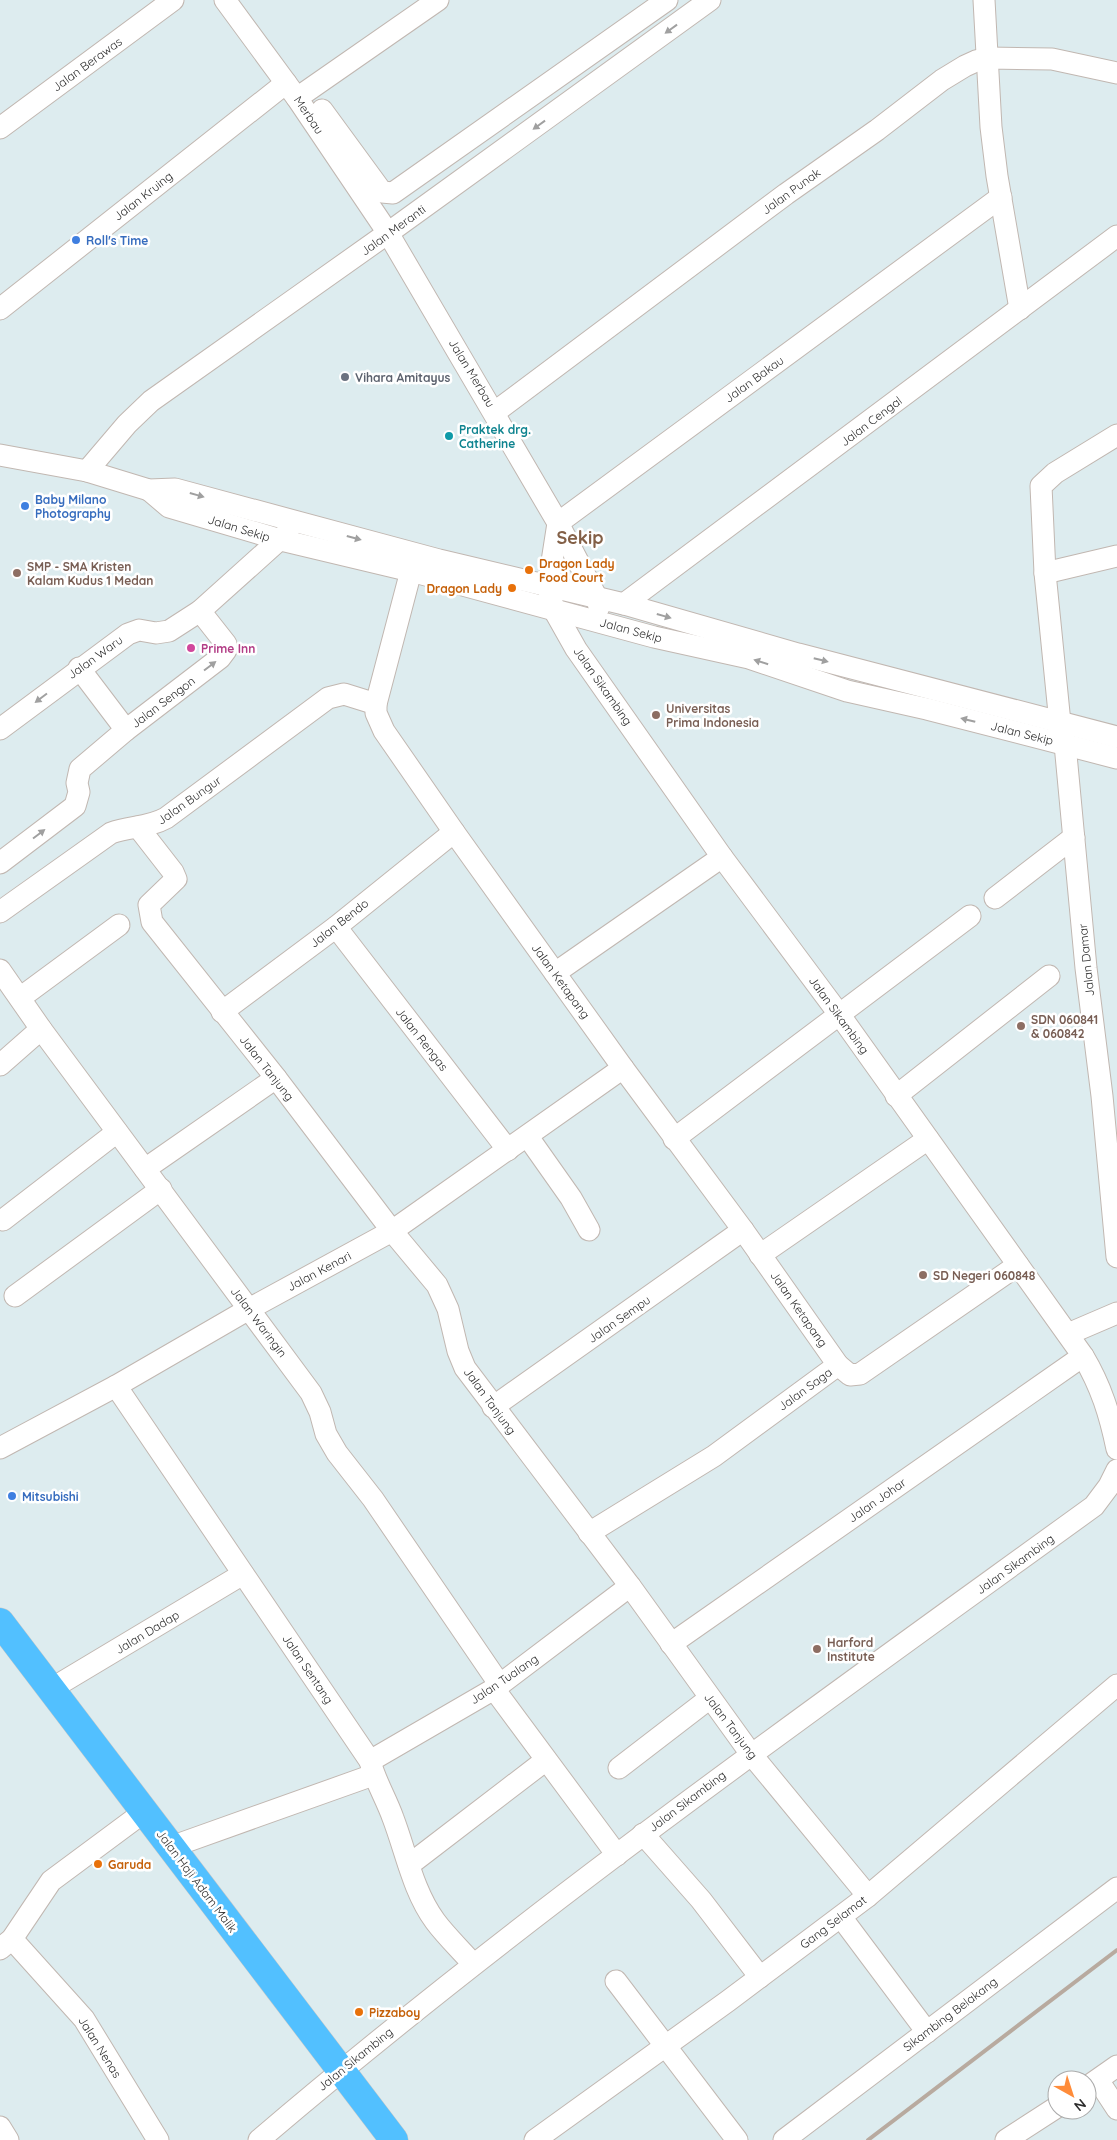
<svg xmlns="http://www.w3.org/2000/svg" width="1117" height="2140" viewBox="0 0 1117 2140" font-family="Quicksand,sans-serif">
<rect width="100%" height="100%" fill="#ddecef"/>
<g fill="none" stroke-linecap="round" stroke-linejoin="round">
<g stroke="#c1b7b1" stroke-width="23">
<g id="minor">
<polyline points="225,0 297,98 388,233 558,523 597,598 599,607"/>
<polyline points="984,0 991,127 997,176 1020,309"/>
<polyline points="297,98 438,0"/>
<polyline points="322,110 382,192 393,193 667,0"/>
<polyline points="0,128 173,0"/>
<path d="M1001 197 558 523 548 587 554 610 576 649 722 857 839 1014 1083 1356C1101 1386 1110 1415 1117 1449"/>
<polyline points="0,309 286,83"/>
<polyline points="495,412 786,194 877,130 942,80 965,66 976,61 988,58 1052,59 1117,73"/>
<polyline points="1117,435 1055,473 1041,486 1045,573 1060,723 1065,744 1086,968 1102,1096 1117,1257"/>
<polyline points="0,455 87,471 149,490 175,489 439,560 624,604 798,654 1117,737"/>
<polyline points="87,471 127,424 151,401 388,233 710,0"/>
<polyline points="149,490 169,507 281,540 411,571 654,637 749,658 847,691 927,709 1117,758"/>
<polyline points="411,571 376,704 376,713 384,731 454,832 623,1068 743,1230 838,1365"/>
<polyline points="1045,573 1117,556"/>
<polyline points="624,604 1117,236"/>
<polyline points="79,668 126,730"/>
<polyline points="0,729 128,634 139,630 156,633 169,631 200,611 288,532"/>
<polyline points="138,827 173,872 176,879 149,905 152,922 276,1078 392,1231 437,1285 448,1309 458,1351 465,1368 630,1586 751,1754 868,1896"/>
<polyline points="0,863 75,806 79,792 77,783 80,769 126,730 220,658 226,650 226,644 200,611"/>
<polyline points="995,898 1074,837"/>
<path d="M0 912 111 833C130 826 148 828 166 818L328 698 344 694 376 704"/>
<polyline points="336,927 508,1150"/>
<polyline points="0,970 41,1029 311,1393 320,1412 326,1434 337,1453 373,1499 500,1685"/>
<polyline points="555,973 722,857"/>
<polyline points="20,998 119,925"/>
<polyline points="222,1012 336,927 454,832"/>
<polyline points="0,1065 41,1029"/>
<polyline points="896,1096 1049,976"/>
<polyline points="528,1137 571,1198 589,1230"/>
<polyline points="674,1139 970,916"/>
<polyline points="145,1169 276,1078"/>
<polyline points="3,1220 117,1132"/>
<polyline points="760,1255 928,1139"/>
<polyline points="15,1296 161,1189"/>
<polyline points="1068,1334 1117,1313"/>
<path d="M116 1386 370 1761C375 1781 386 1798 393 1818 406 1852 413 1891 435 1921 446 1936 461 1950 473 1964"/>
<polyline points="493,1407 743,1230"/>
<polyline points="0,1448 116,1386 249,1309 392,1231 623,1068"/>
<polyline points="589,1533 714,1456 838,1365 850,1375 860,1374 1018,1265"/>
<polyline points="671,1644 1083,1356"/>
<polyline points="51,1689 243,1574"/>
<polyline points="494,1689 617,1855"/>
<polyline points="370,1761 494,1689 630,1586"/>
<polyline points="619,1768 710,1698"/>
<polyline points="643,1834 701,1900 760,1977"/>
<polyline points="171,1847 373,1775"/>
<polyline points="409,1865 546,1760"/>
<polyline points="841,1917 927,2032"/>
<polyline points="12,1939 84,2019 158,2140"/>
<polyline points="0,1949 12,1939 51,1881 144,1812"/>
<polyline points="616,1981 737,2140"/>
<polyline points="1098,2080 1117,2109"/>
<polyline points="1087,2087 1117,2066"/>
<polyline points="0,2127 8,2140"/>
<path d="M259 2140C525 1913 811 1711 1094 1506L1109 1486 1117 1470"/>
<polyline points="535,2140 728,2001 868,1896 1117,1685"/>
<polyline points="784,2140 1117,1888"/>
<polyline points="1006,2140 1057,2107"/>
</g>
</g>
<g stroke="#c8c8c8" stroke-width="29">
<polyline id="major" points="0,1622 394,2140"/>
</g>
<use href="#minor" stroke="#fff" stroke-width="21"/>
<use href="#major" stroke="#52c0ff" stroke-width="28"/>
<polyline stroke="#b8aa9f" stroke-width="4" points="868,2140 1117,1950"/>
</g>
<defs><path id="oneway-solid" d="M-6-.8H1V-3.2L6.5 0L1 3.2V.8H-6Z" transform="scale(1.25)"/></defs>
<g fill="#a0a0a0">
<use href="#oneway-solid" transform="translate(671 29) rotate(144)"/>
<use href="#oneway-solid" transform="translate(539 125) rotate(144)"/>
<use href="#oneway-solid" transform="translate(197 495) rotate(16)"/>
<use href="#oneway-solid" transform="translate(354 538) rotate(15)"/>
<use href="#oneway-solid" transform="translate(664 616) rotate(16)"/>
<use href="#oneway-solid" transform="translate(821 660) rotate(14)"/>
<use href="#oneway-solid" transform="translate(761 662) rotate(-163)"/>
<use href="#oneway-solid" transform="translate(210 666) rotate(-37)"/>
<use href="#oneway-solid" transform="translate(41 698) rotate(143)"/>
<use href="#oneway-solid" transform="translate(968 720) rotate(-166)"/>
<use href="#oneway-solid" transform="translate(39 834) rotate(-37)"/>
</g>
<g fill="#3f7fe0" stroke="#fff" stroke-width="2">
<circle cx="76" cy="240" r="5"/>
<circle cx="25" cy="506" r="5"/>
<circle cx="12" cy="1496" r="5"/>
</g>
<circle fill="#6b7280" stroke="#fff" stroke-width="2" cx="345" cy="377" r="5"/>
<circle fill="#0f9aa8" stroke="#fff" stroke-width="2" cx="449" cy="436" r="5"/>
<g fill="#e8710a" stroke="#fff" stroke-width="2">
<circle cx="529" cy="570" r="5"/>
<circle cx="512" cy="588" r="5"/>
<circle cx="98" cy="1864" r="5"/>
<circle cx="359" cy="2012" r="5"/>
</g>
<g fill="#8d6e63" stroke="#fff" stroke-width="2">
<circle cx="17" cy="573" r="5"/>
<circle cx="656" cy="715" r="5"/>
<circle cx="1021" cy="1026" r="5"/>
<circle cx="923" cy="1275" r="5"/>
<circle cx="817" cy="1649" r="5"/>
</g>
<circle fill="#d1479c" stroke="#fff" stroke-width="2" cx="191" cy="648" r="5"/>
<g text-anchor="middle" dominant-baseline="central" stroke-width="5" stroke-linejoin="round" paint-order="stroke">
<g font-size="12" fill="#2c2c2c" stroke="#fff">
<text transform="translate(87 64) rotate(-36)">Jalan Berawas</text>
<text transform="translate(309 115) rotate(56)">Merbau</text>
<text transform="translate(791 191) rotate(-36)">Jalan Punak</text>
<text transform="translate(143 196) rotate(-38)">Jalan Kruing</text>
<text transform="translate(393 230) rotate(-36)">Jalan Meranti</text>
<text transform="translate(472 373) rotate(59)">Jalan Merbau</text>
<text transform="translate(754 379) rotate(-36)">Jalan Bakau</text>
<text transform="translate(871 421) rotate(-37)">Jalan Cengal</text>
<text transform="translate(239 528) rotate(17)">Jalan Sekip</text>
<text transform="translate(631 630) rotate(15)">Jalan Sekip</text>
<text transform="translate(95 657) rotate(-36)">Jalan Waru</text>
<text transform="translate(603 686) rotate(55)">Jalan Sikambing</text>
<text transform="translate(163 702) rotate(-37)">Jalan Sengon</text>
<text transform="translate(1022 733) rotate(14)">Jalan Sekip</text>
<text transform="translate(189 800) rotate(-35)">Jalan Bungur</text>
<text transform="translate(339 923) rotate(-38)">Jalan Bendo</text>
<text transform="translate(1086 960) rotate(-96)">Jalan Damar</text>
<text transform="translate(561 981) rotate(54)">Jalan Ketapang</text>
<text transform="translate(839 1015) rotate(54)">Jalan Sikambing</text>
<text transform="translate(422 1039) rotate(52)">Jalan Rengas</text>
<text transform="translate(267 1068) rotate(52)">Jalan Tanjung</text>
<text transform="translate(319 1271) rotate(-28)">Jalan Kenari</text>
<text transform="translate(799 1309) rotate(55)">Jalan Ketapang</text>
<text transform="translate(619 1319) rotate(-35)">Jalan Sempu</text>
<text transform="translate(259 1322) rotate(53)">Jalan Waringin</text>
<text transform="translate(805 1389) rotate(-36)">Jalan Saga</text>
<text transform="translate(490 1401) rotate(54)">Jalan Tanjung</text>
<text transform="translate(877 1500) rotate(-35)">Jalan Johar</text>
<text transform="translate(1015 1564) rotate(-36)">Jalan Sikambing</text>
<text transform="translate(147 1632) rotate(-31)">Jalan Dadap</text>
<text transform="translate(308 1669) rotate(56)">Jalan Sentang</text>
<text transform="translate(504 1679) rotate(-34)">Jalan Tualang</text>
<text transform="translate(731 1726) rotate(53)">Jalan Tanjung</text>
<text transform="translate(687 1801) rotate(-37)">Jalan Sikambing</text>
<text transform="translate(197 1881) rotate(53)">Jalan Haji Adam Malik</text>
<text transform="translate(833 1922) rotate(-37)">Gang Selamat</text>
<text transform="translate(950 2014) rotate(-37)">Sikambing Belakang</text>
<text transform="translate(100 2047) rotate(58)">Jalan Nenas</text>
<text transform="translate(355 2059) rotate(-39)">Jalan Sikambing</text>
</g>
<g font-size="12" font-weight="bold" fill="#366cbe" stroke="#fff" text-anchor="start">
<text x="86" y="240">Roll's Time</text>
<text x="35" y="499">Baby Milano<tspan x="35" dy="14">Photography</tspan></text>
<text x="22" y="1496">Mitsubishi</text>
</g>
<g font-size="12" font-weight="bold" fill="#5b616d" stroke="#fff" text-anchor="start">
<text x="355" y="377">Vihara Amitayus</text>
</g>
<g font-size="12" font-weight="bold" fill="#0d838f" stroke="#fff" text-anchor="start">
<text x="459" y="429">Praktek drg.<tspan x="459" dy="14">Catherine</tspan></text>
</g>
<g font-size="12" font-weight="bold" fill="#c56008" stroke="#fff" text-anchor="start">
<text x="539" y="563">Dragon Lady<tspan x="539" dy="14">Food Court</tspan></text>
<text x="502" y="588" text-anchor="end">Dragon Lady</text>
<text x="108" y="1864">Garuda</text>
<text x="369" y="2012">Pizzaboy</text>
</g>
<g font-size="12" font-weight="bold" fill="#785e54" stroke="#fff" text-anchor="start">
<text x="27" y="566">SMP - SMA Kristen<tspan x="27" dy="14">Kalam Kudus 1 Medan</tspan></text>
<text x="666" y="708">Universitas<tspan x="666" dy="14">Prima Indonesia</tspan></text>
<text x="1031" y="1019">SDN 060841<tspan x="1031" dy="14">&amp; 060842</tspan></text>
<text x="933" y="1275">SD Negeri 060848</text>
<text x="827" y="1642">Harford<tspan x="827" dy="14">Institute</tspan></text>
</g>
<g font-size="12" font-weight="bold" fill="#b23c85" stroke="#fff" text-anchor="start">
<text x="201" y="648">Prime Inn</text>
</g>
<g font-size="18" font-weight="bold" fill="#836047" stroke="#fff">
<text x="580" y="537">Sekip</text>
</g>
</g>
<g transform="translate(1072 2095) rotate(141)"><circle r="24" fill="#ffffff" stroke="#ababab"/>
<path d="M0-4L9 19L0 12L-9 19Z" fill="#ff8c3a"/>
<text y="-8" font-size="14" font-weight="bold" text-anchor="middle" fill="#2c2c2c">N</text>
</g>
</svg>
